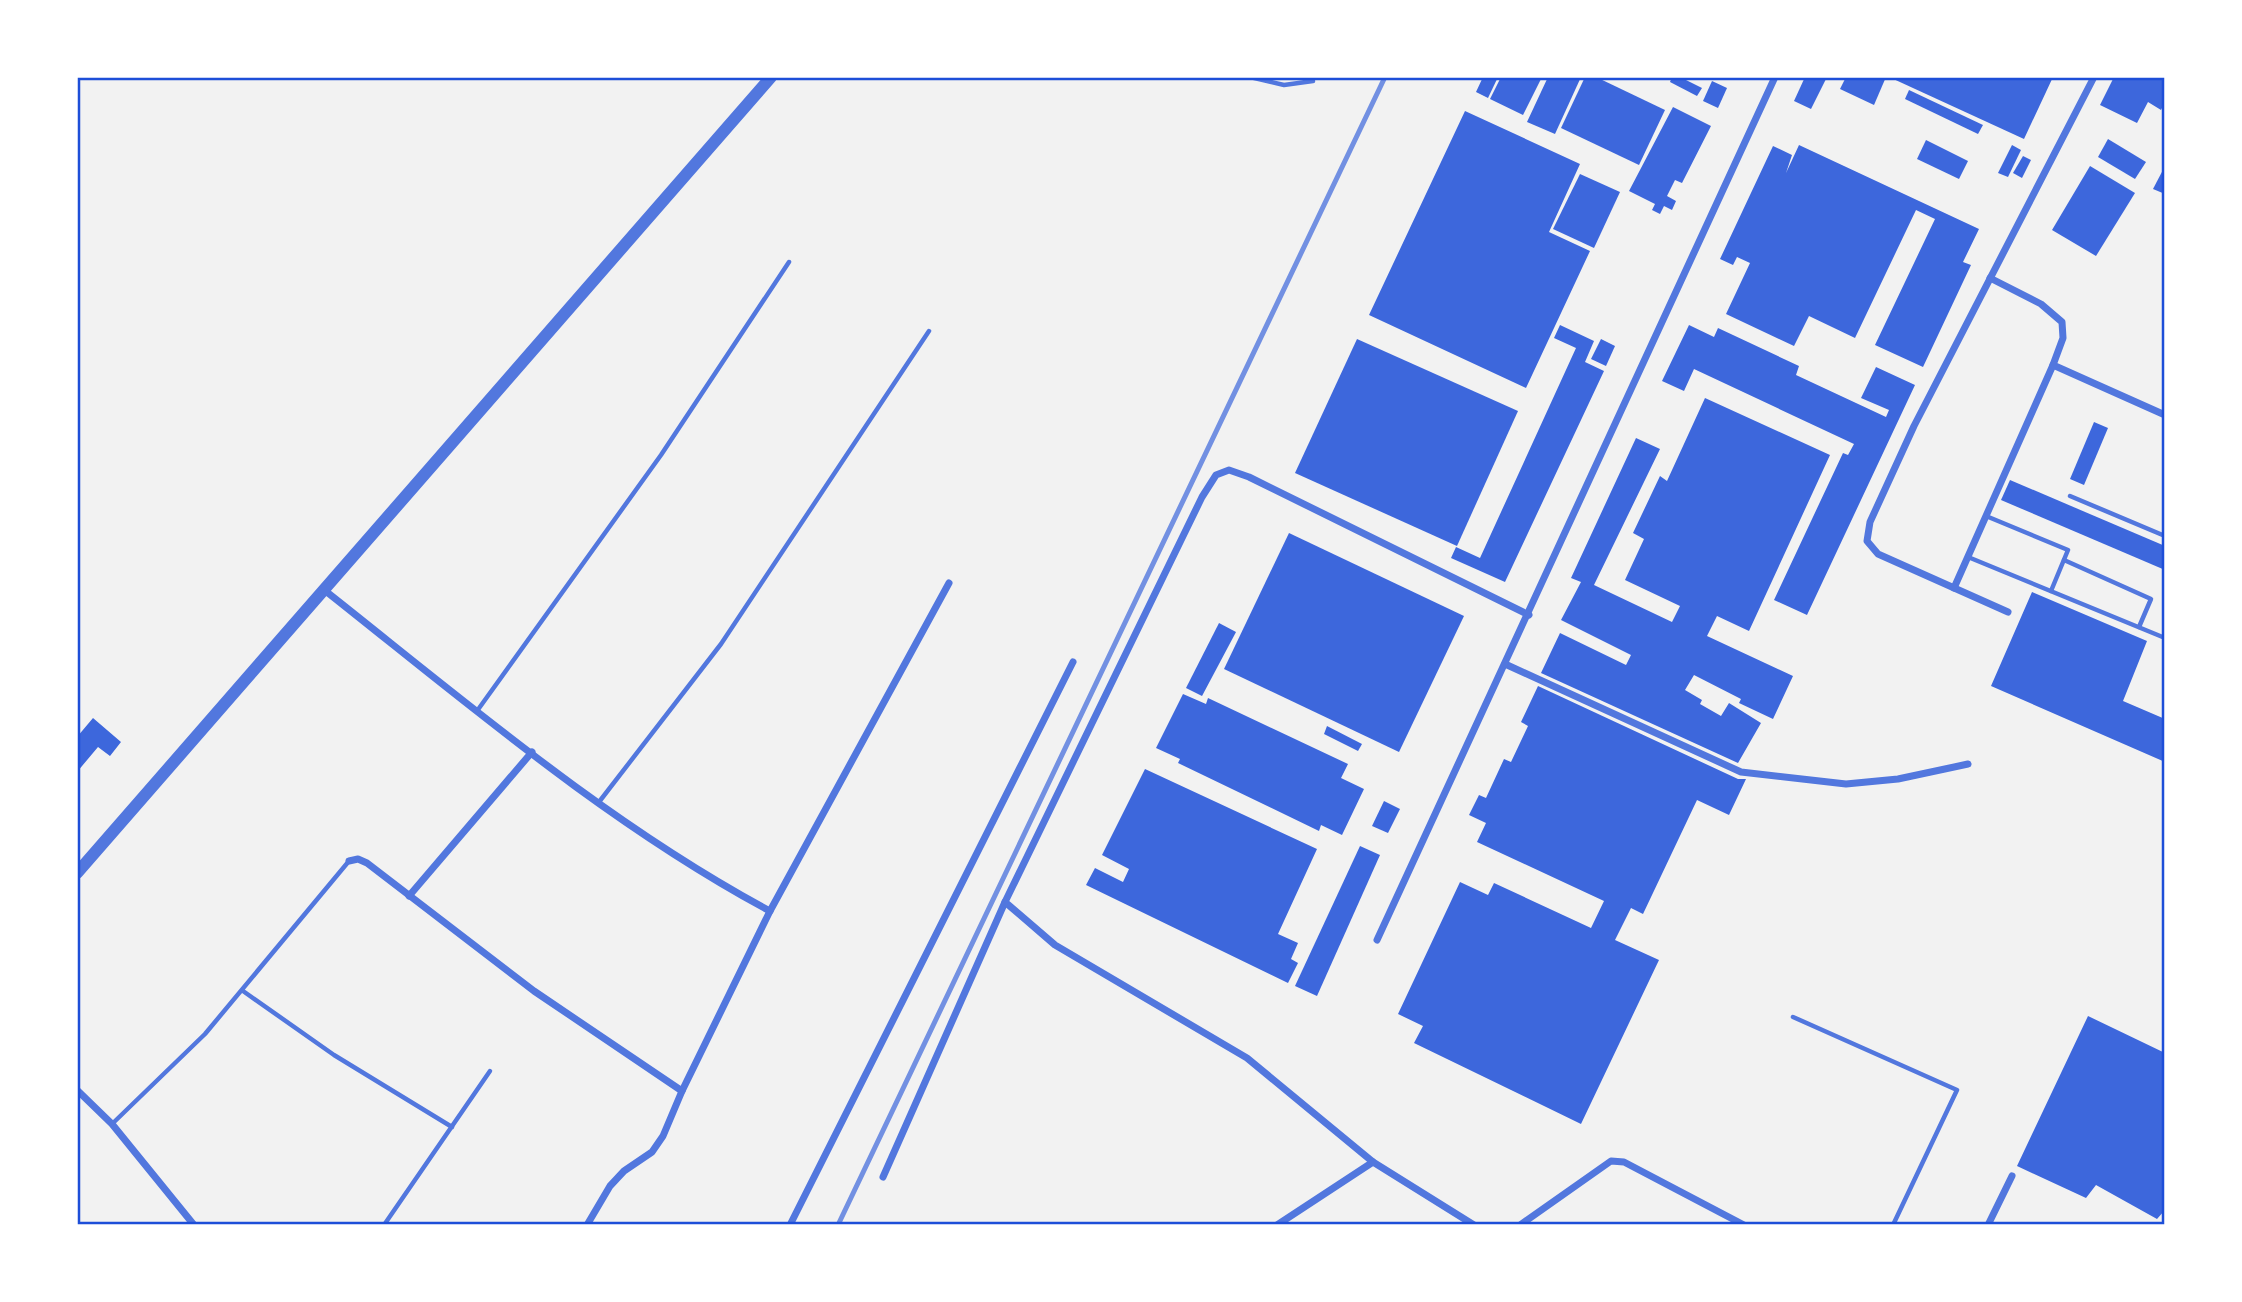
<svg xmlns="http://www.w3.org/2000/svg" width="2242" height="1302" viewBox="0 0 2242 1302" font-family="'DejaVu Sans',sans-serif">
<rect width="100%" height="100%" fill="#f2f2f2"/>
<g fill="#3d67dc">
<polygon points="1483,77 1498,77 1488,98 1476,92"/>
<polygon points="1501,77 1542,77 1523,115 1490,99"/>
<polygon points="1548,77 1581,77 1555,134 1527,122"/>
<polygon points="1585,77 1596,77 1665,110 1639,165 1561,128"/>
<polygon points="1672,77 1680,77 1702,88 1697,96 1670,82"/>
<polygon points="1805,77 1827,77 1811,109 1794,101"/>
<polygon points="1846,77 1886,77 1874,105 1840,89"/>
<polygon points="1889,77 2053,77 2024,139"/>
<polygon points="2114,77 2165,77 2165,102 2161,110 2148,102 2137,123 2100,105"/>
<polygon points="1712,81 1727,88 1718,108 1703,101"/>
<polygon points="1909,90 1983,125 1978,134 1905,99"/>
<polygon points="1673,107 1711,126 1682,183 1675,180 1667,196 1676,201 1672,210 1664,206 1660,214 1652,210 1655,204 1629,191"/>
<polygon points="1465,111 1580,164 1549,232 1590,251 1526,388 1369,315"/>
<polygon points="2108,139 2146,162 2135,179 2098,157"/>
<polygon points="1926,140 1968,161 1959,179 1917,159"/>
<polygon points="1799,145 1979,229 1963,262 1971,265 1923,367 1875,345 1935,219 1916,210 1855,338 1809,316 1794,346 1726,314 1750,263 1737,257 1733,265 1720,259 1773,146 1792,155 1786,173"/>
<polygon points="2012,145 2021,150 2008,177 1998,173"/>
<polygon points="2023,156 2031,160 2022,178 2013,173"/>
<polygon points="2090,166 2135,193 2096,256 2052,230"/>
<polygon points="2165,166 2165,194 2153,189"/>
<polygon points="1580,174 1620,192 1594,248 1553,229"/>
<polygon points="1560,325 1594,341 1585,362 1604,371 1505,582 1451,558 1456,547 1480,558 1576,348 1554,338"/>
<polygon points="1689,325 1714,337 1718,328 1799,366 1796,375 1886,417 1889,410 1861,398 1876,367 1915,385 1807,615 1774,600 1843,453 1848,455 1854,444 1694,369 1684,391 1662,381"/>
<polygon points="1357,339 1518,411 1457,546 1295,473"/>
<polygon points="1601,339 1615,346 1606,366 1591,359"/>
<polygon points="1705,398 1830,455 1749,631 1717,616 1707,636 1793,676 1773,719 1739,703 1741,699 1694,675 1685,690 1702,700 1700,704 1721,716 1729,703 1761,723 1738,763 1541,673 1560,633 1626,665 1631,655 1561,620 1581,582 1571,578 1636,438 1660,449 1594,585 1672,622 1680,606 1625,580 1644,539 1633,533 1660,476 1667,481"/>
<polygon points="2094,422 2108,428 2084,485 2070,479"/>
<polygon points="2010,480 2165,546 2165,570 2001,500"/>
<polygon points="1289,533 1464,616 1399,752 1224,669"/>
<polygon points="2032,592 2147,641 2123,701 2165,719 2165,762 1991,686"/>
<polygon points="1219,623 1236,632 1202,696 1186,688"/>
<polygon points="1538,686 1738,779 1746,779 1729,815 1697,800 1643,914 1631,908 1615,940 1659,960 1581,1124 1414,1043 1423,1026 1398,1014 1460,882 1488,895 1494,883 1591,928 1604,901 1477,842 1486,823 1469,815 1479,795 1486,798 1504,759 1511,762 1528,726 1521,722"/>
<polygon points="1183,694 1206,704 1208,698 1348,764 1341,778 1364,789 1342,835 1321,825 1319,831 1178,763 1180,759 1156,748"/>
<polygon points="93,718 121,742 110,756 98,747 77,772 77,737"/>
<polygon points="1327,726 1362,744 1358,751 1324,734"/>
<polygon points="1145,769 1317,849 1278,934 1298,943 1291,959 1298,963 1288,983 1086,885 1095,868 1123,882 1129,869 1102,855"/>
<polygon points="1384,801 1400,809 1388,833 1372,826"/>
<polygon points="1360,846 1380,855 1317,996 1295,986"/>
<polygon points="2088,1016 2165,1053 2165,1210 2157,1219 2096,1185 2086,1198 2017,1166"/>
</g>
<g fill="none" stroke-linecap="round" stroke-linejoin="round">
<g stroke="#5277de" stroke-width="4.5">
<polyline points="1250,77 1284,85 1313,81"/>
<polyline points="2070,496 2165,536"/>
<polyline points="1986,516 2068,550 2051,591"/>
<polyline points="1968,557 2165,638"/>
<polyline points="2064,560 2151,599 2139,627"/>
<polyline points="477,711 661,455 789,262"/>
<polyline points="599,802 721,644 929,331"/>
<polyline points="243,991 334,1055 452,1127"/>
<polyline points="1793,1017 1957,1090 1893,1225"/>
<polyline points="112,1124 205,1034 349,861"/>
<polyline points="384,1225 490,1071"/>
</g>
<g stroke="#5277de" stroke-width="7">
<polyline points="1990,278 2041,304 2062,322 2063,338 2053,365 2165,415"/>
<polyline points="1954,588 2053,365"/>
<path d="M323 589C466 702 608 824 770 911"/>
<polyline points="2008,612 1878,554 1867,541 1870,522 1914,426 2094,77"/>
<polyline points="1505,664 1741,772 1846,784 1898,779 1968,764"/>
<polyline points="349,861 358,859 367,863 534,991 682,1091"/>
<polyline points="409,896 532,752"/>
<polyline points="1377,940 1775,77"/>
<polyline points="77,1090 112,1124 194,1225"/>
<polyline points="883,1177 1005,902"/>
<polyline points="587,1225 610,1186 624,1171 652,1152 663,1136 682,1091 770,911 949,583"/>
<polyline points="790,1225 1073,662"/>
<polyline points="1277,1225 1373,1162"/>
<polyline points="1474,1225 1373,1162 1247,1058 1055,945 1005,902 1202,497 1216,475 1229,470 1249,477 1529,615"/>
<polyline points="1520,1225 1611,1161 1624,1162 1744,1225"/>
<polyline points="1988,1225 2012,1176"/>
</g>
<polyline stroke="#5277de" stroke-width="12" points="77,873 771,77"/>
<polyline stroke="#7290e2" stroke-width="5" points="838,1225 1385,77"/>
</g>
<rect width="2242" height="1302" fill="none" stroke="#ffffff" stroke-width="158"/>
<rect x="79" y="79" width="2084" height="1144" fill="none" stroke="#1d4ed8" stroke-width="2.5"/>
</svg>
